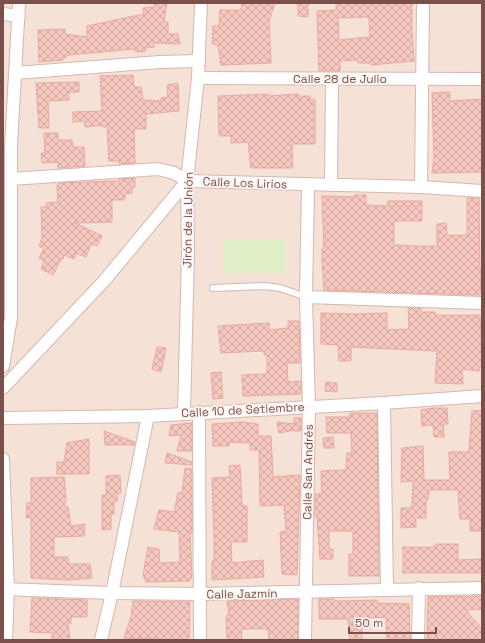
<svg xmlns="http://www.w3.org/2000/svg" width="485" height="643" viewBox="0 0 485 643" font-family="'Space Grotesk',sans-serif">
<defs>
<pattern id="building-cross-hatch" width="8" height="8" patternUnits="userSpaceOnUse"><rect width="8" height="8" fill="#f6c8bf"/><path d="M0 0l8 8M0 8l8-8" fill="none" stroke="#cca59d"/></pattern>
</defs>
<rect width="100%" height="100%" fill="#fef1e9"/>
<rect fill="#f6e1d7" x="3" y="3" width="479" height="637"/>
<rect fill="#dfeec6" x="223" y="239" width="62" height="34"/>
<g fill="url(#building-cross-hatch)" stroke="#eaa99d" fill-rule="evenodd">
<polygon points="154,3 167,3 164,22 168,22 168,34 178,34 180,44 154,43 154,47 145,48 146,51 136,52 135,49 68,55 63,60 39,62 38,30 65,29 65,34 87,37 87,26 144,14 143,8 155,7"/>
<polygon points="242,3 275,3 269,21 271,63 221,65 218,45 212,44 213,26 219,26 220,10 241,10"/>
<polygon points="298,3 308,3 308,17 298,16"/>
<path d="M336 3H412V31L414 61 371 65V63H358L357 60 340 61V71H319L317 11 336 10ZM369 17 370 37 339 40 338 18Z"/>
<polygon points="133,75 134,87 141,87 143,100 161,101 161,98 168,97 167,85 178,83 179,111 146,114 146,129 134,129 135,163 119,164 119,161 109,161 107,127 103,127 103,125 85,127 84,121 73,122 73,112 102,111 100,76"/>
<polygon points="79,82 79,92 69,92 69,100 48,101 49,128 39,128 36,83"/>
<polygon points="450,92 450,101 482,99 482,172 432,173 434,157 432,93"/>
<polygon points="269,94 269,96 298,94 298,96 310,96 310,100 315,99 315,144 292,144 293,168 251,168 248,142 231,143 231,136 219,136 218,96"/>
<polygon points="44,133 58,133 58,140 72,140 73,147 84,147 85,166 58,168 58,162 42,163 41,153 45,153"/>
<polygon points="135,178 135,187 132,187 132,193 125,194 125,200 112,200 112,222 75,223 102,236 97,246 91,244 86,257 76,253 74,259 64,255 63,259 61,259 53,275 41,269 44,260 39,258 44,249 39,246 42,238 41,207 46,207 46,203 58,202 57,185 59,183 119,181 119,179"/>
<polygon points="354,195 366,195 366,205 388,206 388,201 422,201 422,221 394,221 394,245 414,246 437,246 437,224 446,223 447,235 467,235 467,198 479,198 480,266 481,276 480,295 324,290 322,262 322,248 324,248 322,196 354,197"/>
<polygon points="408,308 421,308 421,312 435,312 435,315 480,315 482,366 480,366 479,371 462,369 463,384 435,383 437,351 351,347 351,361 339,361 338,345 321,344 321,313 355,314 387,313 387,330 409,329"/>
<polygon points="288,321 299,321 300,363 287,363 288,382 301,381 301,394 243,396 242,375 267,374 267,355 264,355 264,351 221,353 218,326 269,323 269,330 288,328"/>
<polygon points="157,347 166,348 161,372 152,369"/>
<polygon points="221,372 223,398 213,399 211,373"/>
<polygon points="326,382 337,383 337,392 325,391"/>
<polygon points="432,408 447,408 448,424 443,424 444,437 434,437 433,425 422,426 421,410"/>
<polygon points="482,410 482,531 470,531 470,519 460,519 458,490 429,490 428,500 426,500 426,518 416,518 416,527 401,528 401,508 412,508 413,481 401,482 402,448 423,446 424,480 450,480 449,452 469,452 472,411"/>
<polygon points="350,413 377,413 379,576 349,576 349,554 353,554 353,532 350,531 329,531 329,549 333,549 333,559 320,559 317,516 315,516 315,494 322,494 321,471 346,470 347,453 352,453 351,433 327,433 326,417 350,417"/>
<polygon points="294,418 301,418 301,431 295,431 295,430 279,433 277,422 294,424"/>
<polygon points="243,422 258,424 258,436 271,436 273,477 300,475 297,575 282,574 280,532 286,531 284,505 260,506 259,450 250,450 250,443 229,442 229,446 213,446 212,424"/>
<polygon points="192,423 192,451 177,451 181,435 169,436 171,425"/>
<polygon points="104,431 135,442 135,445 105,445"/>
<polygon points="333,437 334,448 324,448 323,438"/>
<polygon points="89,439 89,474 57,474 57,462 64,462 67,443"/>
<polygon points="167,453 192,462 192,465 165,463"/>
<polygon points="240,465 242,506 247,506 247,542 231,542 232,563 263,560 264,577 212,580 212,561 214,561 214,538 212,478 230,477 229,466"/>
<polygon points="185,468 192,469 192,533 190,533 192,577 189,581 146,582 143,575 148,547 159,549 160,563 180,562 179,532 154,529 159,510 174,512 178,493 182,493"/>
<polygon points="120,475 121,493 117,494 117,501 114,501 114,514 111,514 111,529 102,530 102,495 106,495 106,476"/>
<polygon points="64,477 66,499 64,506 68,507 71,526 85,524 84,536 54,537 54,557 68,557 69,564 90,564 92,578 69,580 31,578 31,517 26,518 27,503 31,503 31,478"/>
<polygon points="435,544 458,544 458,560 482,559 482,573 403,573 403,547 435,547"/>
<polygon points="482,596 482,609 466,610 482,629 482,640 427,640 428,597"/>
<polygon points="32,598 87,600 87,617 71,617 71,623 68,623 70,640 52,640 52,633 30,632"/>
<polygon points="298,599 298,640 269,640 268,629 241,629 242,640 227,640 226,616 229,615 227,601"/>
<polygon points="319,599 334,599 334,601 341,601 377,600 377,603 409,604 410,640 387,640 386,617 367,618 367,623 362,623 362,640 350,640 348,619 319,619"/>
<polygon points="133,601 190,602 189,640 124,638 131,617"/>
</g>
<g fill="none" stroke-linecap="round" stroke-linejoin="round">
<g stroke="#d4b7b0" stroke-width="8">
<polyline id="service" points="213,288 264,286 280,288 306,297"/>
</g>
<g stroke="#d4b7b0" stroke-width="14">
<g id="minor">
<polyline points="3,14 19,16"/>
<polyline points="15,73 160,62 199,61"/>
<polyline points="198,78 482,79"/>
<polyline points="11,179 158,169 174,173 187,181 421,187 482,191"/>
<polyline points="331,185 332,79"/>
<polyline points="421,187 423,3"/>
<polyline points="306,297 482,303"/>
<polyline points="3,366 11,318 11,146 19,3"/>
<polyline points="3,388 104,281 187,181"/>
<polyline points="384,403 387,590"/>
<polyline points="199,412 200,640"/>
<polyline points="184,413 188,252 187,181 198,78 201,3"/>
<polyline points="3,418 148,416 384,403 482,396"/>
<polyline points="3,459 8,589 6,640"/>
<polyline points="3,589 112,593 201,594 482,588"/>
<polyline points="101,640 112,593 148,416"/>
<polyline points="305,640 309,407 306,297 308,185"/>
<polyline points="418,640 419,588"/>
</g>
</g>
<use href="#service" stroke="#fff" stroke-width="6"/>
<use href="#minor" stroke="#fff" stroke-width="12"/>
</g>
<g text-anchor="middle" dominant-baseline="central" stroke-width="3.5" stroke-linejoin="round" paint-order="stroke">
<g font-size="12" fill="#7c504a" stroke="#fff6f1">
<text x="340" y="79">Calle 28 de Julio</text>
<text transform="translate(245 183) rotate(2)">Calle Los Lirios</text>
<text transform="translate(188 220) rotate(-89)">Jirón de la Unión</text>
<text transform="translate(243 410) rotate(-3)">Calle 10 de Setiembre</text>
<text transform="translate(308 472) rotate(-89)">Calle San Andrés</text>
<text transform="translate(242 594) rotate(-1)">Calle Jazmín</text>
</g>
</g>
<rect width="485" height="643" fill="none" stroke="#7c504a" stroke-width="8"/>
<path d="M349 627v6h87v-6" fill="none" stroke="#7c504a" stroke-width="2"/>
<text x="355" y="627" font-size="12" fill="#7c504a" stroke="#fff6f1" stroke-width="3" paint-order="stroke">50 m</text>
</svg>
